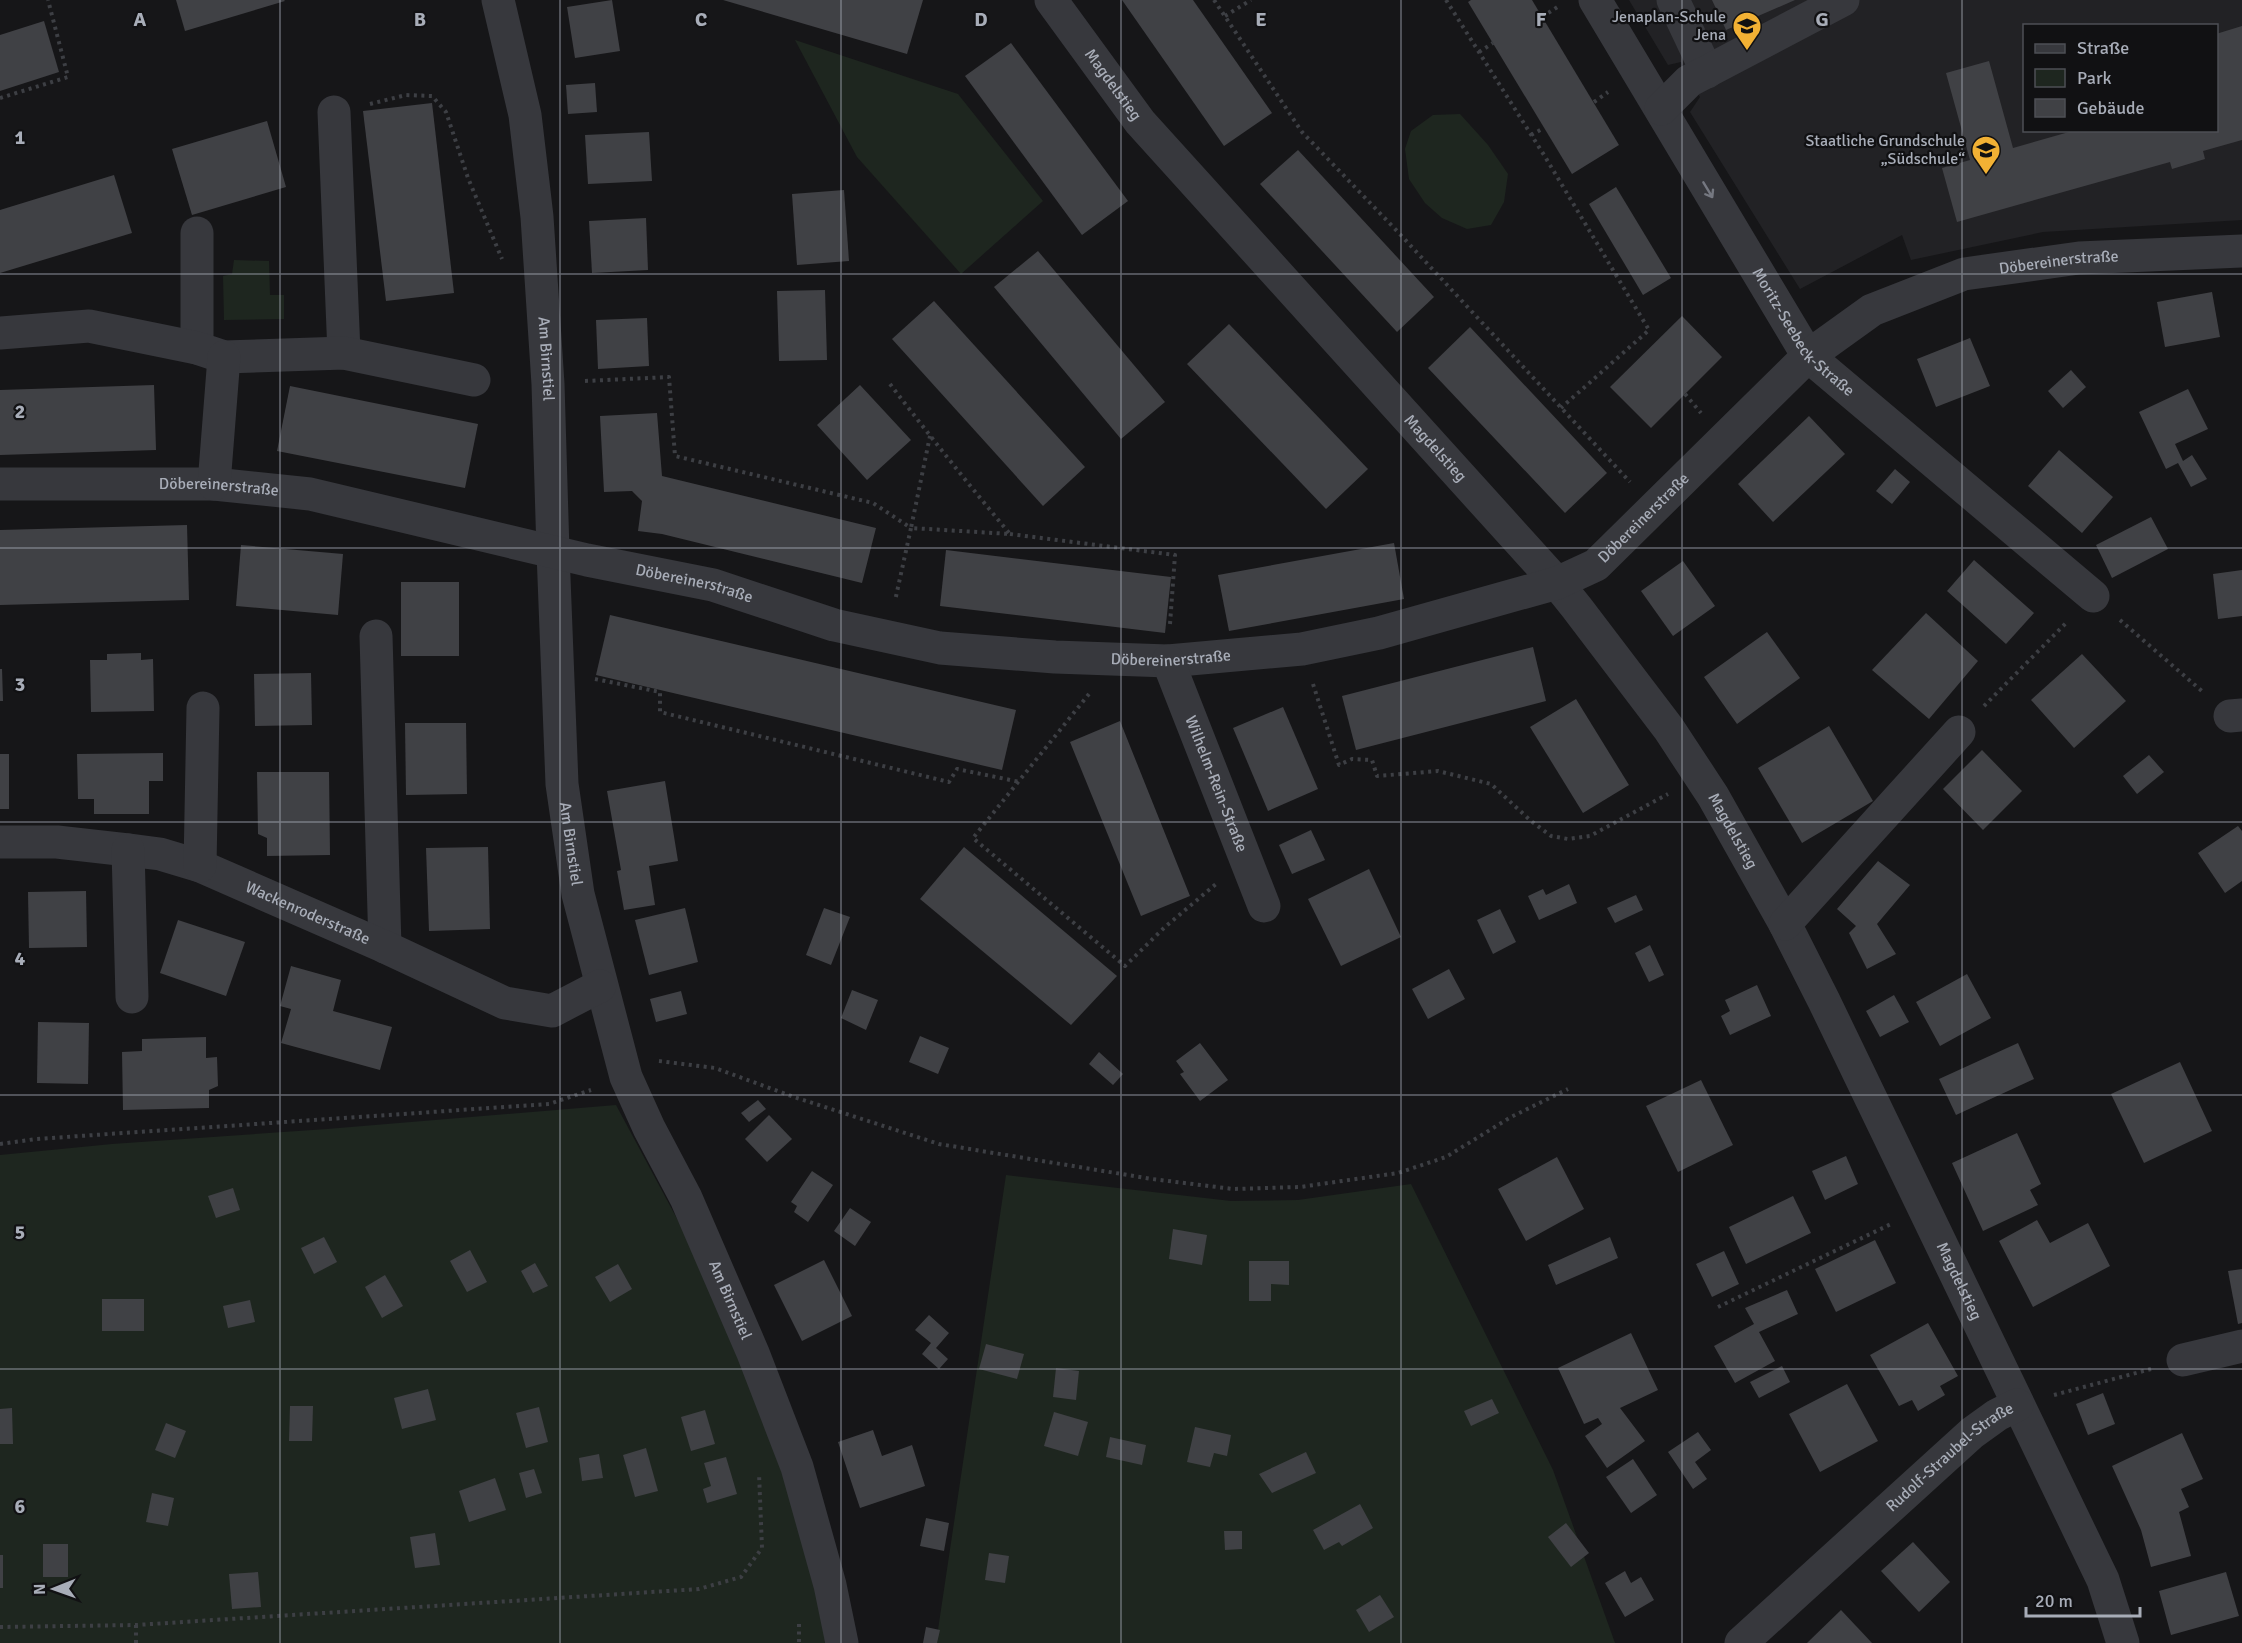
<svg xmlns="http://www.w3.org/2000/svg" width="2242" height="1643" viewBox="0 0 2242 1643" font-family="Signika,sans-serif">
<rect width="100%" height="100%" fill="#161618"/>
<path fill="#222225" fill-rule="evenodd" d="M1629 0H2242V220L2043 232 1911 260 1902 235 1800 289 1690 112 1700 97 1689 81 1681 62 1668 65ZM2024 26H2216V130H2024Z"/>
<g fill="#1e261f">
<polygon points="795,40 958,94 1043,201 961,274 857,157"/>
<polygon points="1460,114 1488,145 1508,174 1504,202 1491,225 1467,229 1442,218 1425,203 1409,179 1405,149 1411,131 1433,115"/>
<polygon points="234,260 269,261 270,295 284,295 284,319 224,320 223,276 232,274"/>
<polygon points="616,1105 690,1243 766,1408 836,1643 0,1643 0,1155 112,1144 327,1129"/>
<polygon points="1006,1175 1231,1201 1298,1200 1411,1184 1553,1470 1615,1643 936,1643"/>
</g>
<g fill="#404145">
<polygon points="176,0 284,0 285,1 185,31"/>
<polygon points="612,0 620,51 575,58 567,7"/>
<polygon points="723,0 923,0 907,54"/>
<polygon points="1122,0 1193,0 1272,113 1224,146"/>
<polygon points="1471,0 1532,0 1619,145 1572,174 1468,2"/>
<polygon points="1712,0 1795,0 1726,30"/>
<polygon points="44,21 59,72 0,91 0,35"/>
<polygon points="2242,26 2242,140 2203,151 2205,159 2172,169 2170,162 1957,222 1942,168 1970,160 1946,73 1989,61 2013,148 2076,130 2216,130 2216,34"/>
<polygon points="1011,43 1128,201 1082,235 965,76"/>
<polygon points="595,83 597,112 568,114 566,85"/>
<polygon points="432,103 454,293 386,301 363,111"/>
<polygon points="267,121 286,187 192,215 172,149"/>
<polygon points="649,132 652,181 588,184 585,135"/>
<polygon points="1298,150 1434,297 1397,332 1260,184"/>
<polygon points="114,175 132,233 0,273 0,210"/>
<polygon points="1616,187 1671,278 1643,295 1589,204"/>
<polygon points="844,190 849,261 797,265 792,194"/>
<polygon points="646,218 648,270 592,273 589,221"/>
<polygon points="1038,251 1165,402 1121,439 994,287"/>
<polygon points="825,290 827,360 779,361 777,291"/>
<polygon points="2212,292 2220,337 2165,347 2157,302"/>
<polygon points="934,301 1085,467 1043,506 892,339"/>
<polygon points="1682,316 1722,357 1651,428 1610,387"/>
<polygon points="647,318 649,366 598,369 596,320"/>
<polygon points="1229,324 1368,469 1326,509 1187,364"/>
<polygon points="1470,327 1607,473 1565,513 1428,368"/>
<polygon points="1970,338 1990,386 1936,407 1917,359"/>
<polygon points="2071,370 2086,387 2063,408 2048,391"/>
<polygon points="154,385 156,450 0,455 0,390"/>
<polygon points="860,385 911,440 867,480 817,425"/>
<polygon points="290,386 478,424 465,488 277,451"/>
<polygon points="2188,389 2208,429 2175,444 2183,461 2192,455 2207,479 2191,487 2178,463 2166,469 2139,412"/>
<polygon points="657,413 662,476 876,528 862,583 662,534 638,531 642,501 632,491 604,492 600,416"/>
<polygon points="1809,416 1845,454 1773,522 1738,484"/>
<polygon points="2059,450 2113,497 2082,533 2028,486"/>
<polygon points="1895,469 1910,482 1892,504 1876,491"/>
<polygon points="2151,517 2168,549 2112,578 2096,545"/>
<polygon points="187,525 189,600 0,605 0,530"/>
<polygon points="1394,543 1404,599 1229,631 1218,575"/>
<polygon points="241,545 343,554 338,615 236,606"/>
<polygon points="946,550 1171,577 1165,633 940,606"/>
<polygon points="1974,560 2034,613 2006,644 1947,591"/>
<polygon points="1683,561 1715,606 1673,636 1641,591"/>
<polygon points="2242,570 2242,616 2218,619 2213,574"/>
<rect x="401" y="582" width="58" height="74"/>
<polygon points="1926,613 1978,661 1929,719 1872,670"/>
<polygon points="610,615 1016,710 1002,770 596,675"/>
<polygon points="1767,632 1800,678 1737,724 1704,677"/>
<polygon points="1533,647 1546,701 1356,750 1342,696"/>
<polygon points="141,653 141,660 153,659 154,711 91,712 90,660 107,660 107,654"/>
<polygon points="2082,654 2126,701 2074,748 2031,700"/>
<polygon points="0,669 2,669 3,701 0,701"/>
<polygon points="311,673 312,725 255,726 254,674"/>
<polygon points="1576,699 1629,785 1583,813 1530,727"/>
<polygon points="1283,707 1318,789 1268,811 1233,728"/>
<polygon points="1120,721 1190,896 1141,916 1070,742"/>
<polygon points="405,723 466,723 467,794 406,795"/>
<polygon points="1829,726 1873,801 1802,843 1758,768"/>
<polygon points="1982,750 2022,791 1983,830 1943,789"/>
<polygon points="163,753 163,781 149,781 149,814 94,814 94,799 78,799 77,754"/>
<rect x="0" y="754" width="9" height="55"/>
<polygon points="2149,755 2164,772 2137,794 2123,776"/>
<polygon points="257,772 329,772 330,855 267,856 267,838 258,834"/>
<polygon points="665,781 678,861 649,866 655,905 624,910 617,871 621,870 607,791"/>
<polygon points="2238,826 2242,831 2242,881 2225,893 2198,853"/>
<polygon points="1311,830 1325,860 1292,874 1279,845"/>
<polygon points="488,847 490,929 429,931 426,848"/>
<polygon points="964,847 1117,976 1071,1025 920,899"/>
<polygon points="1878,861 1910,885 1877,924 1896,954 1867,969 1849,933 1856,926 1837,909"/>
<polygon points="1369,869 1401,937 1341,966 1308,899"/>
<polygon points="1569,884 1577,903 1539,920 1528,896 1543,889 1546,895"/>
<polygon points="86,891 87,947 29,948 28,892"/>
<polygon points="1636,895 1643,910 1615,923 1607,908"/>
<polygon points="685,908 698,962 649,975 635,920"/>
<polygon points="824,908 850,917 831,965 806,955"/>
<polygon points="1500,909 1516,942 1493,954 1477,920"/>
<polygon points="178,920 245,942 226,996 160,973"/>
<polygon points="1650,945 1664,975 1649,982 1635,953"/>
<polygon points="291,966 341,980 333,1011 392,1027 380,1070 281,1043 291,1009 280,1006"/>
<polygon points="1449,969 1465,999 1428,1019 1412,989"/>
<polygon points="1967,974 1991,1018 1940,1046 1916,1002"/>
<polygon points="1757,985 1771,1016 1730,1035 1721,1016 1730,1011 1725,1000"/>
<polygon points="852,990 878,1000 866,1030 841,1018"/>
<polygon points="681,991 687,1014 656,1022 650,999"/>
<polygon points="1894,995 1909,1022 1880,1037 1866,1011"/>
<polygon points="38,1022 89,1023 88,1084 37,1083"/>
<polygon points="920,1036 949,1048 938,1074 909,1062"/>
<polygon points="206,1037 206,1058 217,1057 218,1086 209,1090 209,1108 123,1110 122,1052 142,1051 142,1039"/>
<polygon points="1200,1043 1228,1080 1200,1101 1180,1074 1184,1072 1176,1061"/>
<polygon points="2018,1043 2034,1079 1956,1115 1939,1079"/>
<polygon points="1099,1052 1123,1074 1113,1085 1089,1064"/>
<polygon points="2180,1062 2212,1131 2144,1163 2111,1094"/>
<polygon points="1701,1080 1733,1145 1678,1172 1646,1106"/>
<polygon points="758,1100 766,1109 749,1122 741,1113"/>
<polygon points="769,1115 792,1139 767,1162 745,1139"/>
<polygon points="2017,1133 2041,1184 2030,1190 2038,1205 1983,1231 1952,1163"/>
<polygon points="1846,1156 1858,1184 1825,1200 1812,1171"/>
<polygon points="1557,1157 1584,1209 1526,1241 1498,1189"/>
<polygon points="812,1171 833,1185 808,1222 794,1212 797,1206 791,1202"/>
<polygon points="233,1188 240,1210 216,1218 208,1196"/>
<polygon points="1793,1196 1811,1233 1746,1264 1729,1227"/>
<polygon points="850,1208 871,1222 855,1246 834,1231"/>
<polygon points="2037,1220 2050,1243 2088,1223 2110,1266 2033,1307 1999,1241"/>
<polygon points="1173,1229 1207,1235 1202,1265 1169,1259"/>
<polygon points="324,1237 337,1262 314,1274 301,1248"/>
<polygon points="1610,1237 1618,1258 1556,1285 1548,1265"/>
<polygon points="1875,1240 1896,1283 1836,1312 1815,1269"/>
<polygon points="470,1250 487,1282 467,1292 450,1261"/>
<polygon points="1724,1251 1739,1284 1712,1297 1696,1264"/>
<polygon points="824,1260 852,1316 802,1341 774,1285"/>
<polygon points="1249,1261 1289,1261 1289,1285 1271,1284 1271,1301 1249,1301"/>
<polygon points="535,1263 548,1286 533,1293 521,1271"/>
<polygon points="618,1264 632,1289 610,1302 595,1277"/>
<polygon points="2242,1269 2242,1323 2238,1324 2228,1271"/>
<polygon points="385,1275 403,1306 382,1318 365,1287"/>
<polygon points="1787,1290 1798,1314 1759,1332 1775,1361 1735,1383 1714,1346 1754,1324 1745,1308"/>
<rect x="102" y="1299" width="42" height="32"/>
<polygon points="250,1300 255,1322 228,1328 223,1306"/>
<polygon points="929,1315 949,1333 936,1348 948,1359 939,1369 922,1354 931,1343 915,1330"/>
<polygon points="1928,1323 1958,1376 1940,1386 1945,1395 1918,1411 1912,1400 1899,1406 1870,1355"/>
<polygon points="1631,1333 1658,1390 1620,1408 1645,1441 1607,1468 1585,1436 1602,1424 1598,1418 1584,1424 1558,1368"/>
<polygon points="986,1344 1024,1354 1017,1379 979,1369"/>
<polygon points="1782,1366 1790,1382 1759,1398 1750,1382"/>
<polygon points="1056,1368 1079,1371 1076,1400 1053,1397"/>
<polygon points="1847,1384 1878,1441 1820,1472 1789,1414"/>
<polygon points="428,1389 436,1420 402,1429 394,1398"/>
<polygon points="2103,1393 2115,1424 2088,1435 2076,1404"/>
<polygon points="1492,1399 1499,1413 1471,1426 1464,1411"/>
<polygon points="290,1406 313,1406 312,1441 289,1441"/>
<polygon points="539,1407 548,1442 526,1448 516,1413"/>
<polygon points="12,1408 13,1444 0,1444 0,1409"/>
<polygon points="705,1410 715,1444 691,1451 681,1417"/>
<polygon points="1054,1412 1088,1422 1078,1456 1044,1446"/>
<polygon points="166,1423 186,1431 175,1458 155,1450"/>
<polygon points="1195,1427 1231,1435 1227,1456 1214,1453 1210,1467 1187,1462"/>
<polygon points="873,1430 882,1456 912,1445 925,1486 860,1508 838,1442"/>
<polygon points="1698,1432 1711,1450 1695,1462 1707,1479 1693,1489 1668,1452"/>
<polygon points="2182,1433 2203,1479 2181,1489 2189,1507 2179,1512 2191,1556 2151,1567 2141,1530 2112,1466"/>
<polygon points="1110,1437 1146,1445 1142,1465 1106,1457"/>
<polygon points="646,1448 658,1491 635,1497 623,1455"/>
<polygon points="1306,1452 1316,1473 1272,1493 1259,1474"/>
<polygon points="599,1454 603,1478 582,1481 579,1458"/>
<polygon points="726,1457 737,1494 707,1503 703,1489 711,1486 704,1463"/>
<polygon points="1633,1459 1657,1495 1631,1513 1606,1477"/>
<polygon points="534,1469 542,1493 526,1498 519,1473"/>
<polygon points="495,1478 506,1510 469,1522 459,1491"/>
<polygon points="152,1493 174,1498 168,1526 146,1522"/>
<polygon points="1360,1504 1373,1528 1342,1546 1339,1542 1324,1550 1313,1530"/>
<polygon points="926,1518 949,1523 944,1551 920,1546"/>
<polygon points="1566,1523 1589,1553 1571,1567 1548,1537"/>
<polygon points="1224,1531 1242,1531 1242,1549 1225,1550"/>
<polygon points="435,1533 440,1565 415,1568 410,1537"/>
<polygon points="1913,1542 1950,1582 1919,1612 1881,1571"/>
<rect x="43" y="1544" width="25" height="33"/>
<polygon points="989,1553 1009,1556 1005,1583 985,1580"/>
<rect x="0" y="1555" width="3" height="33"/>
<polygon points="1625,1571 1631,1583 1641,1577 1654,1600 1625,1617 1605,1583"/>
<polygon points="258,1572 261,1607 232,1609 229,1574"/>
<polygon points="2226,1572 2239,1616 2171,1635 2159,1591"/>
<polygon points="1380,1595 1394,1617 1369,1632 1356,1610"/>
<polygon points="1841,1610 1872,1643 1807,1643"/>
<polygon points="926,1627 940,1630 937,1643 923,1643"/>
</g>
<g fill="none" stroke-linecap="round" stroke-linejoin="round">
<g stroke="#3d3f44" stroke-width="4" stroke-dasharray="3 4.5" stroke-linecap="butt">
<polyline points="1214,0 1302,132 1397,231 1630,482"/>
<polyline points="1446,0 1544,155 1649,330 1561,408"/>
<polyline points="1225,16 1251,0"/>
<polyline points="1542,17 1559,6"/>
<polyline points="1479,52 1493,43"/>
<polyline points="0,98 68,77 48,0"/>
<polyline points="1594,102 1608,92"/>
<polyline points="370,104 406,95 432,96 446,112 468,178 502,259"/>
<polyline points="1531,135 1544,128"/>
<polyline points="585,381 669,377 675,456 873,503 911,528 895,601"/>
<path d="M890 384C929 435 969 485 1010 534L911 528 930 436"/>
<polyline points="1685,394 1701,413"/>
<polyline points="1010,534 1175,555 1170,624"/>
<polyline points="2120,620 2203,692"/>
<polyline points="595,679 660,692 660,712 949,782 957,769 1020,782"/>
<polyline points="1313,684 1339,765 1352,759 1372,760 1377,776 1438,771 1491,784 1531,821 1551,836 1568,839 1590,836 1668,794"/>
<polyline points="1089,694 973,838 1125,966 1165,927 1216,884"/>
<polyline points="1984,706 2067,622"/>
<polyline points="659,1061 715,1068 794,1097 939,1144 1152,1179 1233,1189 1300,1187 1398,1173 1446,1157 1511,1117 1568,1089"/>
<polyline points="0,1144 36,1139 549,1104 591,1090"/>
<polyline points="1718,1307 1891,1224"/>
<polyline points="2054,1395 2151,1369"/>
<polyline points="799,1624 799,1643"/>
<polyline points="0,1627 136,1625 699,1589 741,1577 762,1548 759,1473"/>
<polyline points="136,1643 136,1625"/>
</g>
<g stroke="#37383d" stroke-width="33">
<path id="s1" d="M498 0 525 115 537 217 548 384 553 552 562 784 578 894 626 1077 649 1128 686 1198 753 1353 797 1467 830 1585 842 1643"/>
<path id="s2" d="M1051 0 1140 122 1557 583 1577 608 1669 729 1713 796 1785 924 1824 1001 2103 1580 2123 1643"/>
<path id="s3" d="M1595 0 1808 356 2093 596"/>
<polyline points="1673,0 1707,72"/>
<polyline points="1661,109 1689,81 1843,0"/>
<polyline points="334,112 344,353"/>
<polyline points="197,233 197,348"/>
<polyline points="0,333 89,326 197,348 224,357 344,353 474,380"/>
<path id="s4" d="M0 484H214L310 494 587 560 713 585 834 625 940 648 1055 657 1168 661 1302 649 1379 633 1557 583 1596 565 1808 356 1872 310 1964 274 2079 258 2242 251"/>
<polyline points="214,484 224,357"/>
<polyline points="376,636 385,947"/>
<path id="s5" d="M1168 661 1264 906"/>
<polyline points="2230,716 2242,715"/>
<path id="s6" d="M0 842H57L128 850 160 854 200 866 385 947 505 1003 552 1011 600 986"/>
<polyline points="128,850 132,997"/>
<polyline points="200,866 203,708"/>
<polyline points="1785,924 1959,732"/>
<polyline points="2183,1360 2242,1346"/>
<path id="s7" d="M1741 1643 1972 1433 1997 1415 2017 1405"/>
</g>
</g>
<defs><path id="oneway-shaft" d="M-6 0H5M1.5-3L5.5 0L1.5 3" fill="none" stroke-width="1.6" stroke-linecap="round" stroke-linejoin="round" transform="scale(1.5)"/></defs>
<use stroke="#757881" href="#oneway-shaft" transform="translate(1708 190) rotate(59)"/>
<path fill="none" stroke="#a8adb8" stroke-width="1.5" stroke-opacity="0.55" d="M280 0V1643M560 0V1643M841 0V1643M1121 0V1643M1401 0V1643M1682 0V1643M1962 0V1643M0 274H2242M0 548H2242M0 822H2242M0 1095H2242M0 1369H2242"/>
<defs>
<g id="school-pin" transform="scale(1.5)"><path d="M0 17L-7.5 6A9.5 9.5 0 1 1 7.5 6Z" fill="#f2b134" stroke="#111113"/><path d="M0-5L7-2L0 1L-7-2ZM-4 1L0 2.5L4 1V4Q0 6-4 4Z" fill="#111"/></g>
</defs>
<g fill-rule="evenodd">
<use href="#school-pin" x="1747" y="26"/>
<use href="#school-pin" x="1986" y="150"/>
</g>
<g text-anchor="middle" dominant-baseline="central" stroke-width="4.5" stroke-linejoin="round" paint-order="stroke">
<g font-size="16" fill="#a8adb8" stroke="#111113" text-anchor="end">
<text x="1726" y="17">Jenaplan-Schule<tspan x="1726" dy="18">Jena</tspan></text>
<text x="1965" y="141">Staatliche Grundschule<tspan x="1965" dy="18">„Südschule“</tspan></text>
</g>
<g font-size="16" fill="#a8adb8" stroke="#111113">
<text stroke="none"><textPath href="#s2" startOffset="105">Magdelstieg</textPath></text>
<text stroke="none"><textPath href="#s4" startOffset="2200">Döbereinerstraße</textPath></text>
<text stroke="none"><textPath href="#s3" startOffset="393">Moritz-Seebeck-Straße</textPath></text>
<text stroke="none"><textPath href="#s1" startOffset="363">Am Birnstiel</textPath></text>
<text stroke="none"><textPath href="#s2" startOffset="591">Magdelstieg</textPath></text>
<text stroke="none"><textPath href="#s4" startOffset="219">Döbereinerstraße</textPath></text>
<text stroke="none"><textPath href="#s4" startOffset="1696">Döbereinerstraße</textPath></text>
<text stroke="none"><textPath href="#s4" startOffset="705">Döbereinerstraße</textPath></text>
<text stroke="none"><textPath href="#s4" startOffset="1191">Döbereinerstraße</textPath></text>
<text stroke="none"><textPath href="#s5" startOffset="132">Wilhelm-Rein-Straße</textPath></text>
<text stroke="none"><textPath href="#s2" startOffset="1077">Magdelstieg</textPath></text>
<text stroke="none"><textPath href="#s1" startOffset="849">Am Birnstiel</textPath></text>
<text stroke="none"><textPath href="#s6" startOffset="320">Wackenroderstraße</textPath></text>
<text stroke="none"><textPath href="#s2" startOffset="1581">Magdelstieg</textPath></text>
<text stroke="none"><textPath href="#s1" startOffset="1335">Am Birnstiel</textPath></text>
<text stroke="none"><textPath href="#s7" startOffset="280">Rudolf-Straubel-Straße</textPath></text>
</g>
</g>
<g font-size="20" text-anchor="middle" font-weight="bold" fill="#a8adb8" stroke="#111113" stroke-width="4.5" stroke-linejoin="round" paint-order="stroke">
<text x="140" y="26">A</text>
<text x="420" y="26">B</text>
<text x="701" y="26">C</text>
<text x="981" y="26">D</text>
<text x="1261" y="26">E</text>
<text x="1541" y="26">F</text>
<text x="1822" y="26">G</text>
<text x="20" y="144">1</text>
<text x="20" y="418">2</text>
<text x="20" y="691">3</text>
<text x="20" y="965">4</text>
<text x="20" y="1239">5</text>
<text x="20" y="1513">6</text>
</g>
<rect x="2023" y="24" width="195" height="108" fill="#111113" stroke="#4d4f55" stroke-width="1.5"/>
<rect x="2035" y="44" width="30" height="9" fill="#37383d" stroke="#4d4f55" stroke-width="1.5"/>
<text x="2077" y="54" font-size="18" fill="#a8adb8">Straße</text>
<rect x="2035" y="69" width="30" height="18" fill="#1e261f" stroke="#4d4f55" stroke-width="1.5"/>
<text x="2077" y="84" font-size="18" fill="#a8adb8">Park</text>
<rect x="2035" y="99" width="30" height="18" fill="#404145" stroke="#4d4f55" stroke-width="1.5"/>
<text x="2077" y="114" font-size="18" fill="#a8adb8">Gebäude</text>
<g transform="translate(54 1589) rotate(269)" stroke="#111113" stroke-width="4.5" paint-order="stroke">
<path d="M0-4.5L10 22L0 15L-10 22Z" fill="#a8adb8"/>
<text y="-9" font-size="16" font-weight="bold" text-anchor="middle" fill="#a8adb8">N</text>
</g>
<path d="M2026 1607v9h114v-9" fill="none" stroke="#a8adb8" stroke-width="3"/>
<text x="2035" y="1607" font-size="18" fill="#a8adb8" stroke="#111113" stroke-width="4.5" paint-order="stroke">20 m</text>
</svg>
